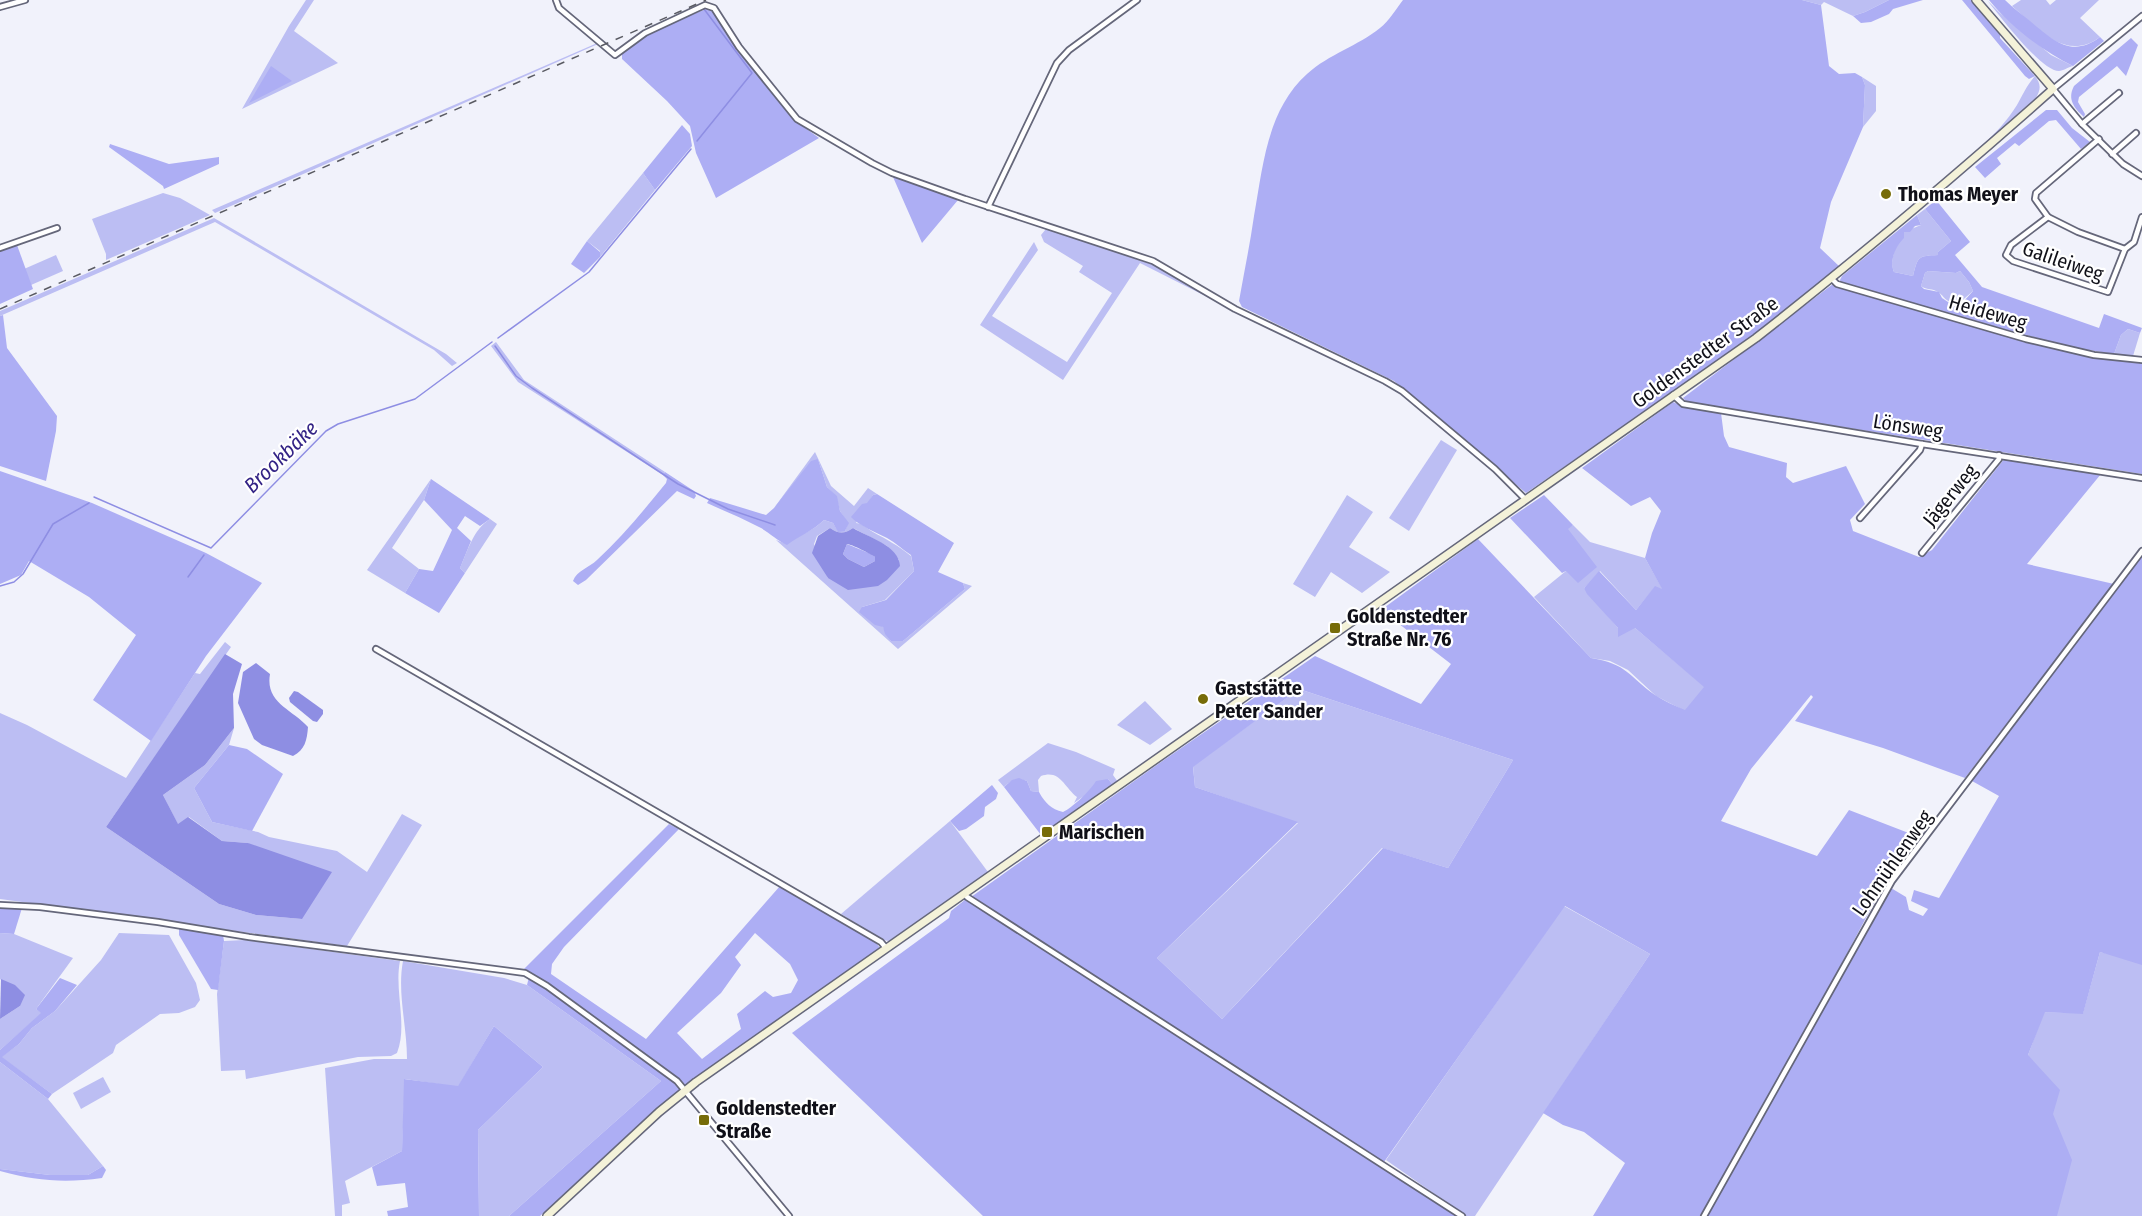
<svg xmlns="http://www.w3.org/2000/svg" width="2142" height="1216" viewBox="0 0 2142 1216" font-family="'Fira Sans Condensed',sans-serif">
<rect width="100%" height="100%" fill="#f1f2fb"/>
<g fill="#bcbef3" fill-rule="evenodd">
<polygon points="306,0 314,0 294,31 338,63 242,109 289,26"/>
<polygon points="1802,0 1889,0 1865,12 1853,16 1824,2 1821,5"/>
<path d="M1987 0 2000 13 2051 55 2073 66C2068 67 2063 71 2059 71 2041 71 1999 15 1987 0Z"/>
<path d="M2021 0H2046L2050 5 2056 0H2099L2080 18 2100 37C2065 63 2037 27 2012 6Z"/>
<polygon points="595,44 598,44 215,213 212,210"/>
<path d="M2035 76C2041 84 2041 89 2036 98L1984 145 1981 146C1995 134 2007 121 2017 105 2023 94 2027 85 2035 76Z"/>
<polygon points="1862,77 1876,86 1876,111 1863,127 1865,85"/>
<polygon points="643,173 655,190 600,257 600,251 587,241"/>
<polygon points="163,193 180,198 210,215 106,260 106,254 92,219"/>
<path d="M1925 209 1951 241 1938 252V255C1918 256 1918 256 1913 276L1894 272C1888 258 1898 244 1904 232L1921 225 1917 215Z"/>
<polygon points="214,218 446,354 457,363 452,366 434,350 215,222 0,316 0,311"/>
<polygon points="1046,229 1160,267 1229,308 1140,263 1063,380 980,325 1034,242 1038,250 992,316 1067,362 1112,293 1079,272 1083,266 1044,242 1041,235"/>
<polygon points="56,255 63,271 31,285 24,269"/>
<path d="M1928 271 1956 273 1960 271 1969 282 1973 291 1958 304C1941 300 1947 297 1936 291 1930 288 1926 290 1921 286L1925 273Z"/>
<polygon points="2128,329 2140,333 2133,356 2114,354 2121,335"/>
<polygon points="496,342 524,380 665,472 663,475 518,382 491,346"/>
<polygon points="1441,440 1457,450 1409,531 1389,518"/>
<path d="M815 452 831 486 854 506 868 488 877 494 873 495 856 523C864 524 866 528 873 532 886 539 899 546 911 556L914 571 885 600 862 607 883 627 891 641H903L965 589 963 583 972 586 898 649 776 540 787 544C799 535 813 531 824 520L833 523 838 531H845L848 523 840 511 836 496 827 487 818 459 774 508ZM830 528C839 534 844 534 853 528L887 546 899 560 828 578 814 544 817 536Z"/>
<polygon points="431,479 424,500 392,548 419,569 405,593 367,570"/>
<polygon points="1347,495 1373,512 1349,547 1390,572 1362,593 1331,572 1315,597 1293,584"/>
<path d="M490 519 497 524 465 573 460 568C468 550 473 530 490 519Z"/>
<polygon points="1573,525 1590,542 1645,558 1663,590 1655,587 1636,610 1600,571 1584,588 1618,628 1635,628 1705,687 1685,711 1656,696 1628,670 1610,661 1591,658 1534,597 1566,571 1567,528"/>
<polygon points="225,642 231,647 106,827 219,904 256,915 302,919 248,843 222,841 189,817 178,825 163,795 205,765 234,728 229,745 194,788 212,822 258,832 269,837 337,851 367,872 402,814 422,825 347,946 0,899 0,713 27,725 126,778 195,673 200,674"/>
<polygon points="1299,689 1513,760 1448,868 1382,848 1222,1019 1157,958 1298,823 1195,787 1193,766"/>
<polygon points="1145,701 1172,729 1150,745 1117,725"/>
<path d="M1048 743 1076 752 1115 769 1113 775 1118 782 1113 785 1108 779 1074 803 1077 797C1064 787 1060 769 1041 776L1038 780 1039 792 1031 791 1027 781C1016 777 1012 780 1004 787L998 780Z"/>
<polygon points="950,821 988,872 889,941 883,940 841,914"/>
<polygon points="1564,906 1650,954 1475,1216 1466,1216 1386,1160"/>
<polygon points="0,933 14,934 73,958 36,1009 42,1013 0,1050 0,1019 20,1006 1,979 0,980"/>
<polygon points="119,933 169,935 196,983 200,1000 195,1007 179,1013 160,1014 116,1045 113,1053 52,1094 1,1057 19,1044 32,1028 55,1011 101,960"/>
<path d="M245 940 400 961C394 991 408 1025 397 1053L391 1056 358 1057 246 1079 245 1070 221 1071 217 994 224 941Z"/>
<polygon points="2100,952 2142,961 2142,1216 2048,1216 2028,1055 2044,1012 2083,1013"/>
<path d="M403 961 504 978 527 985 661 1081 509 1216H479L478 1130 543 1067 494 1026 458 1087 405 1079 402 1151 345 1181 350 1203 342 1205V1216H335L325 1068 374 1059H407C407 1026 397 993 403 961Z"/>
<polygon points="0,1062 48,1099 103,1166 88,1175 50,1175 0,1169"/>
<polygon points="103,1077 111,1092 81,1109 73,1093"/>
</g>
<g fill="#adaef4" fill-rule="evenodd">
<path d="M1403 0H1802L1821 5 1829 66 1839 74 1855 73 1862 77 1865 85 1863 127 1831 202 1820 248 1840 267 1755 336 1526 493 1394 381 1242 307 1239 301C1244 273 1250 244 1254 216 1263 166 1267 110 1307 74 1329 54 1358 46 1380 28 1389 21 1396 9 1403 0Z"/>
<polygon points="1889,0 1923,0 1893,9 1889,14 1871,22 1861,23 1853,16 1865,12"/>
<polygon points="1962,0 1972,0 2000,34 2000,38 2035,76 2029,79 2025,76"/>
<path d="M1989 0H2005C2013 8 2022 14 2030 21 2052 39 2071 59 2100 37L2104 41 2073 66C2041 50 2011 27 1989 0Z"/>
<polygon points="706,9 711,10 717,18 738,48 792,118 819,138 716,198 696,153 690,126 667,101 622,59 622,52 657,29"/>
<path d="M2131 38 2138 45 2126 76 2117 66 2079 97 2078 102 2085 114 2084 117C2074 108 2067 99 2074 86Z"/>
<polygon points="271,66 292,81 249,103"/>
<polygon points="2046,110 2057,110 2072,128 2090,142 2081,149 2056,120 2049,121 2019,146 2015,143 1997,158 2001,164 1985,178 1975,167"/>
<polygon points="682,125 690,134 692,146 655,190 643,173"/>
<polygon points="110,144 169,164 219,157 219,164 164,189 163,186 109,147"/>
<polygon points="892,175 958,200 922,243 893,177"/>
<path d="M1936 200 1970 242 1955 255 1982 287 2099 328 2104 314 2142 328 2140 333 2128 329 2121 335 2114 354 2069 347 1841 284 1840 280 1842 276 1917 215 1921 225 1915 226 1910 232H1904V238C1896 246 1889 260 1894 272L1913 276C1918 256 1918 256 1938 255V252L1951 241 1925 209ZM1928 271 1956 273 1960 271 1969 282 1973 291 1964 301 1958 304 1953 301 1948 302 1942 298 1939 292 1924 289 1921 286 1925 273Z"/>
<polygon points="587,241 600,252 600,257 584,273 571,264"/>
<polygon points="17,245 33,289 0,304 0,250"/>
<polygon points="1833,284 2026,340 2142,362 2142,474 1688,403 1683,398"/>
<polygon points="3,315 7,348 57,416 56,431 46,481 0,466 0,316"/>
<path d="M1673 402 1685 407 1721 413 1724 436 1729 447 1787 463 1786 477 1793 483 1846 466 1865 504 1850 520 1853 531 1919 557 1932 550 2005 458 2101 474 2027 564 2114 584 1965 778 1883 748 1795 721 1813 697 1811 695 1751 769 1721 821 1817 856 1849 810 1919 837 1884 884 1793 1055 1700 1216H1593L1625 1163 1584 1132 1563 1125 1543 1113 1650 954 1565 906 1384 1162 971 897 1161 762 1315 656 1421 704 1451 664 1381 610 1478 539 1591 658C1628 664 1628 676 1655 695 1664 701 1675 706 1685 710L1704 687 1635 628 1618 637V628L1587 594 1584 588 1599 571 1636 610 1655 586 1662 589 1645 558 1652 533 1661 511 1650 497 1631 506 1582 468ZM1299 689 1513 760 1448 868 1383 848 1222 1019 1157 958 1298 822 1195 787 1193 767Z"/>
<path d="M818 459 827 487 837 496 840 511 849 523 845 531 838 532 833 523 824 520C813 531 799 536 787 545 776 540 769 532 759 527 742 518 724 511 707 503L710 498 766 515 774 508 811 461Z"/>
<polygon points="0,471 92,503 206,553 262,583 206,656 151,741 93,700 136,635 89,597 29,561 21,575 0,584"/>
<path d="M665 472 694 491 696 496 694 499 677 491 586 580 578 585 573 581C577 570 589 568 597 560 622 537 644 510 666 483L667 479 663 475Z"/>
<polygon points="431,479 490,519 480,526 465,516 457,528 471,541 460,568 465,573 439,613 405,593 419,569 433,571 452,530 424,500"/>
<path d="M877 494 954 543 938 572 963 583 965 589 903 641H891L885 634 883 627 875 625 859 612 862 607 886 600 914 571 911 555C903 550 896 543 887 538 877 533 858 525 851 517L862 504 867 503 873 495Z"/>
<polygon points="1544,495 1573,525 1568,529 1597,567 1578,583 1566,571 1562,573 1510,518"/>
<polygon points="847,544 871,554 875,557 875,561 864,567 848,559 843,554"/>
<polygon points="2142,555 2142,965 2100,952 2083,1014 2045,1012 2028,1055 2060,1090 2053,1114 2072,1160 2057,1216 1706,1216 1891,888 1906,897 1909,910 1923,916 1928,909 1911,901 1914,890 1939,898 1999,796 1972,781"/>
<polygon points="229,745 247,749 283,774 252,831 212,822 194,788"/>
<path d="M1019 778 1027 781 1031 791 1039 792C1045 803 1051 809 1063 812 1072 808 1091 790 1096 781L1108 779 1113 785 1041 835 1004 787 1012 780Z"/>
<polygon points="992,785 998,793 996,799 985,807 984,816 966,829 959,831 950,821"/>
<path d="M669 824 679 829 564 947 552 964 551 974 646 1039 780 886 874 940 880 948 686 1085 549 985 523 970ZM755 933 790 964 798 980 791 993 773 997 765 991 737 1014 741 1029 702 1059 677 1033 721 993 741 965 735 957Z"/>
<polygon points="966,899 1459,1216 983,1216 792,1033 949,918 951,911"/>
<polygon points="0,908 22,908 14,934 0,933"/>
<polygon points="179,928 223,935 224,941 218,990 211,989 179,935"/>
<polygon points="529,977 547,988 676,1082 681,1090 540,1216 509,1216 661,1081 527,985"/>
<polygon points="60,978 77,985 55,1011 32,1028 19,1044 2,1057 52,1094 48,1099 0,1062 0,1050 41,1013 36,1009"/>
<polygon points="494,1026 543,1067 478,1130 479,1216 388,1216 387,1211 408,1207 405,1183 377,1186 372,1167 402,1151 404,1079 458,1086"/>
<path d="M103 1166 106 1170 102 1178C65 1183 36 1181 0 1171V1169L50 1175H88Z"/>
</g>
<g fill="#8e8ee3" fill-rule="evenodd">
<path d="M830 528C839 534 844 534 853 528 867 537 899 545 900 566L887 580 878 586 848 590 828 578 812 553 818 536ZM847 544C851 544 871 554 875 557V561L864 567 848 559 843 554Z"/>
<polygon points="225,654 242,664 233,694 234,728 205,765 163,795 178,824 188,817 222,841 248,843 332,872 302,919 256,915 219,904 106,827"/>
<path d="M256 663 270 674C265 703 292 709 308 727 307 740 305 750 293 756L262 745 254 739 238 703 243 672Z"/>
<polygon points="294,691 298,692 323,710 323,714 317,722 313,721 290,702 289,698"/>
<polygon points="1,979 15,985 25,995 20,1006 0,1019"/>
</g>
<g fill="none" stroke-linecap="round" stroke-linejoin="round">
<g stroke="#8e8ee3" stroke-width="1.5">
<polyline points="697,141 752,73 704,9"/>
<polyline points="498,338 589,272 691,149"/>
<polyline points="495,346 516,376 532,388 678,484 728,509 775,525"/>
<polyline points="94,497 211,548 326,431 338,424 415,399 492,342"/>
<polyline points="188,577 204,555"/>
<polyline points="0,586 14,582 23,574 53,524 89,503"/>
</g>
<g stroke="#65677a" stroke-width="8">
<g id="street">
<polyline points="556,0 559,8 615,55 645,33 705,5 714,8 739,47 797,119 872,163 892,173 965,199 1153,261 1235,309 1385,381 1402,391 1495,469 1525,499"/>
<polyline points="0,7 25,0"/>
<polyline points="2142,16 2053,89 2082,124 2123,164 2142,176"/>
<polyline points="2082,124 2119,93"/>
<polyline points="2099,139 2036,193 2035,199 2048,217 2011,245 2006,255 2013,261 2108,292 2125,249 2134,242 2142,217"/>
<polyline points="2112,154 2136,133"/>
<polyline points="988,207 1057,63 1069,50 1137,0"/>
<polyline points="2048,217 2078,232 2125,249"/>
<polyline points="0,248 57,228"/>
<polyline points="1831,278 1837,284 2026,339 2094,355 2142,360"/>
<polyline points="1673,395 1683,404 1922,444 2142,478"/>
<polyline points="1860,518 1920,450 1922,444"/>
<polyline points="1922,553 1999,459 1999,455"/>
<polyline points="376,649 881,942 886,948"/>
<polyline points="964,893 967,897 1462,1216"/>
<polyline points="0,905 40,907 158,922 249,937 525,973 547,986 677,1081 789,1216"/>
<polyline points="1704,1216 1892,881 2142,551"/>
</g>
</g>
<g stroke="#65677a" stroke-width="10">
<path id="secondary" d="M547 1216 659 1112 696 1082 1756 338C1857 259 1956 175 2053 89L1976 0"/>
</g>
<use href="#street" stroke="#fff" stroke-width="4.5"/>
<use href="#secondary" stroke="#f4f2d9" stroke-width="7"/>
<polyline stroke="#5a5b63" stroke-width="1.5" stroke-dasharray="8 8" stroke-linecap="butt" points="0,309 706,0"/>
</g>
<g fill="#776c08" stroke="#fff" stroke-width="2">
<circle cx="1886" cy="194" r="6"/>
<rect x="1329" y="622" width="12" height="12" rx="3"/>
<circle cx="1203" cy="699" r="6"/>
<rect x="1041" y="826" width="12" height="12" rx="3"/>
<rect x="698" y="1114" width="12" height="12" rx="3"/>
</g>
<g text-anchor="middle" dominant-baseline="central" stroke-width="4.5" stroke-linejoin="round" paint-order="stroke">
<g font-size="20" font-weight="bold" fill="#101018" stroke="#fff" text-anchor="start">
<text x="1898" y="194">Thomas Meyer</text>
<text x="1347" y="616">Goldenstedter<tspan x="1347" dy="23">Straße Nr. 76</tspan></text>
<text x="1215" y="688">Gaststätte<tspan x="1215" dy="23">Peter Sander</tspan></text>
<text x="1059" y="832">Marischen</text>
<text x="716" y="1108">Goldenstedter<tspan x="716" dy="23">Straße</tspan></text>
</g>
<g font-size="20" fill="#101018" stroke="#fff">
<text transform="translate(2063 261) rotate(19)">Galileiweg</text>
<text transform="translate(1988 312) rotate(16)">Heideweg</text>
<text transform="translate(1705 352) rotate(-36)">Goldenstedter Straße</text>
<text transform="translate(1908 426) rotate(9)">Lönsweg</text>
<text transform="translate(1950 495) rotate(-51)">Jägerweg</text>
<text transform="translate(1892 863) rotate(-55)">Lohmühlenweg</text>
</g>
<g font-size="21" font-style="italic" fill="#342486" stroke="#fff">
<text transform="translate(281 457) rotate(-44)">Brookbäke</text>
</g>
</g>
</svg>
